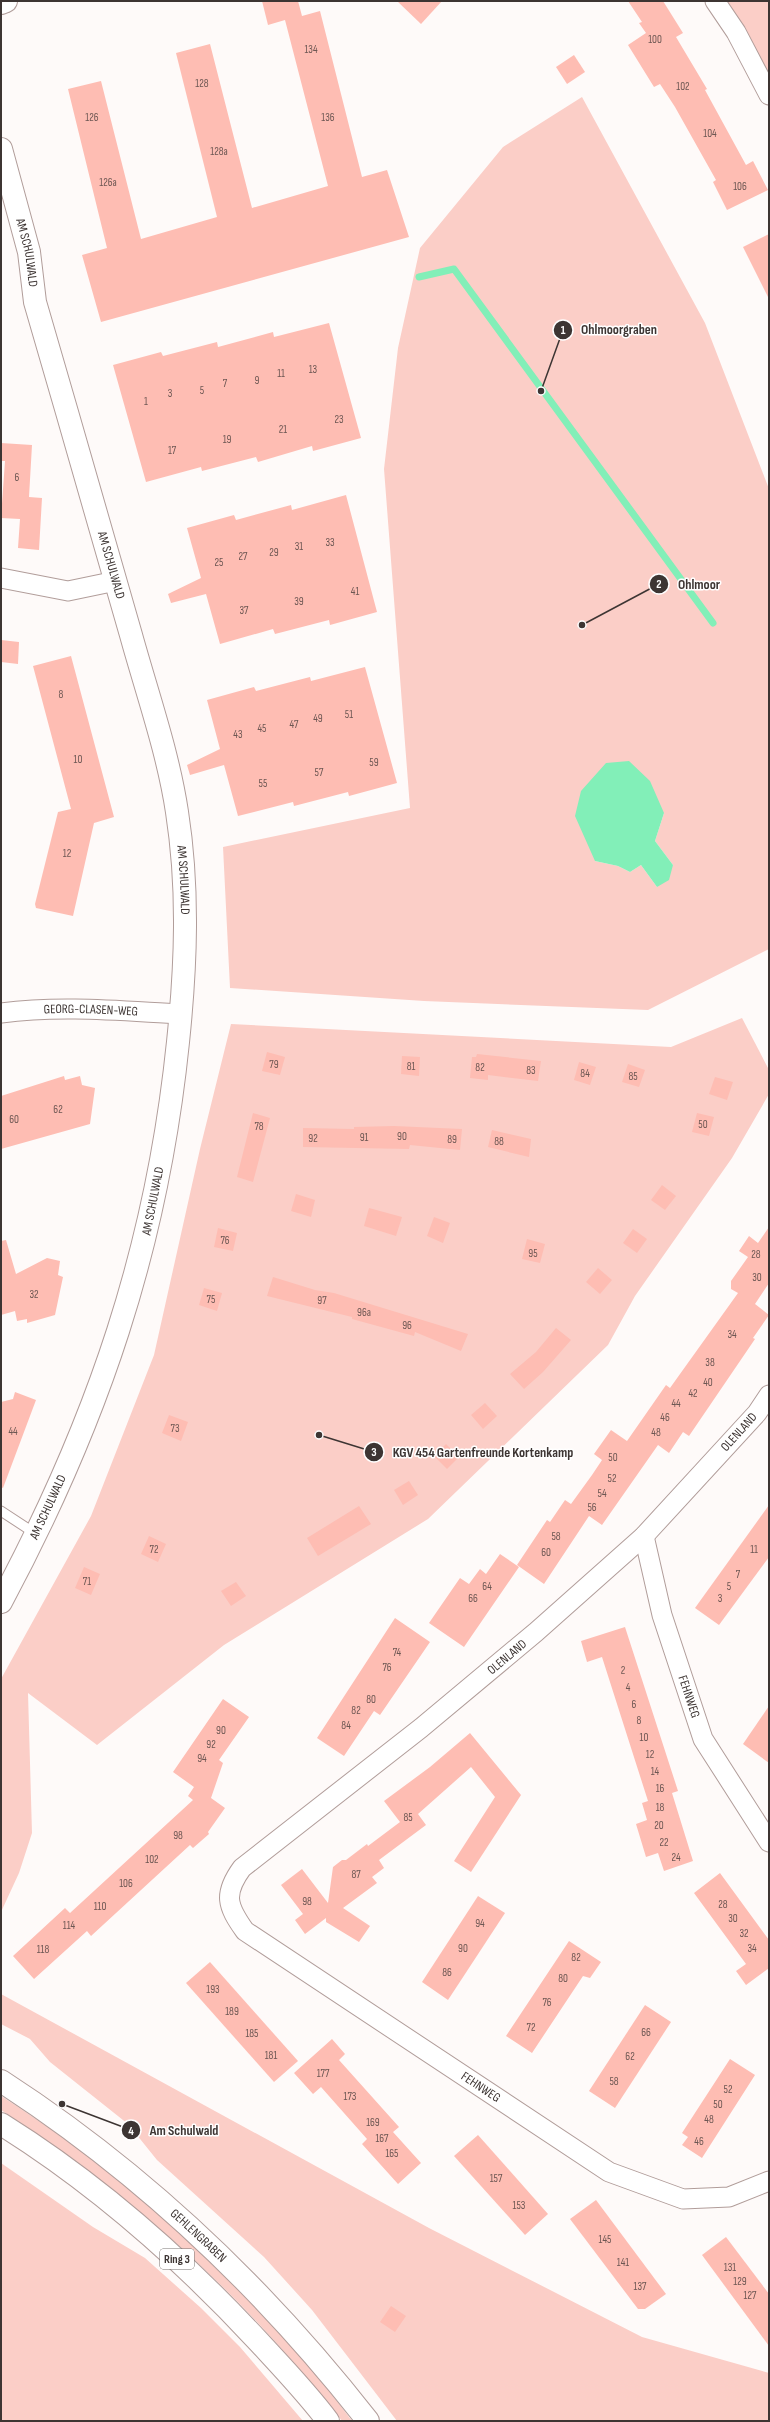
<svg xmlns="http://www.w3.org/2000/svg" width="770" height="2422" viewBox="0 0 770 2422" font-family="'Sofia Sans Condensed',sans-serif">
<rect width="100%" height="100%" fill="#fefaf9"/>
<g fill="#fbcec7" fill-rule="evenodd">
<polygon points="726,1 769,1 769,75"/>
<path d="M582 97 705 323 769 489V949L648 1010 424 1001 230 988 223 847 410 808 384 469 398 348 420 248 503 147ZM664 813 655 841 673 865 657 887 641 865 630 872 618 866 595 861Z"/>
<polygon points="742,1018 769,1070 769,1094 732,1158 635,1296 608,1345 428,1519 224,1645 97,1745 28,1693 32,1833 19,1873 1,1912 1,1679 91,1516 154,1355 200,1149 231,1024 671,1047"/>
<polygon points="1,1994 429,2228 642,2337 769,2373 769,2421 397,2421 312,2310 264,2257 157,2160 128,2124 50,2062 30,2039 1,2024"/>
<path d="M1 2096C136 2182 256 2292 352 2421H342C246 2298 132 2194 1 2110Z"/>
<polygon points="1,2163 93,2227 145,2258 201,2308 240,2347 303,2421 1,2421"/>
</g>
<polygon fill="#82efb8" points="629,761 650,781 664,813 655,841 673,865 669,880 657,887 641,865 630,872 618,866 595,861 575,816 581,791 606,763"/>
<g fill="none" stroke-linecap="round" stroke-linejoin="round">
<polyline stroke="#82efb8" stroke-width="7" points="419,277 454,269 713,623"/>
</g>
<g fill="#febdb3">
<polygon points="262,1 298,1 302,16 320,11 362,177 387,170 409,237 101,322 82,255 107,248 68,89 101,81 141,239 217,217 176,53 210,44 252,208 328,186 285,20 268,25"/>
<polygon points="397,1 442,1 421,24"/>
<polygon points="628,1 663,1 683,33 676,37 707,89 705,90 746,165 753,161 768,190 727,210 713,182 716,180 675,107 660,84 654,87 628,45 646,33 639,23 642,22"/>
<polygon points="574,55 585,72 567,84 556,67"/>
<polygon points="769,234 769,299 743,247"/>
<polygon points="329,323 361,438 313,451 312,446 258,462 256,457 202,471 201,467 146,482 113,365 161,352 163,356 217,342 218,347 273,332 274,337"/>
<polygon points="1,443 32,445 29,497 42,498 39,550 18,548 20,519 1,518 5,461 1,461"/>
<polygon points="346,495 377,612 330,625 329,620 275,634 273,629 220,644 206,594 171,603 168,594 201,578 187,528 234,515 236,520 291,505 292,510"/>
<polygon points="1,640 19,642 18,664 1,662"/>
<polygon points="71,656 114,817 94,823 73,916 36,908 35,904 58,812 71,809 33,666"/>
<polygon points="365,667 397,783 349,796 348,792 294,806 293,802 238,816 224,765 190,775 187,765 220,749 207,700 254,687 256,691 310,677 311,681"/>
<polygon points="267,1052 285,1057 280,1075 262,1071"/>
<polygon points="477,1054 541,1061 538,1081 488,1075 488,1080 470,1078 472,1057 476,1057"/>
<polygon points="402,1056 420,1057 419,1076 401,1074"/>
<polygon points="579,1062 596,1067 590,1085 574,1080"/>
<polygon points="628,1064 645,1070 639,1087 622,1082"/>
<polygon points="64,1076 65,1080 80,1076 82,1085 95,1088 90,1124 1,1149 1,1096"/>
<polygon points="715,1077 733,1082 727,1100 709,1094"/>
<polygon points="253,1113 270,1118 253,1182 237,1177"/>
<polygon points="697,1113 714,1117 709,1136 692,1132"/>
<polygon points="394,1126 462,1129 460,1150 410,1145 409,1149 303,1147 303,1128 354,1129 354,1127"/>
<polygon points="492,1130 531,1139 529,1157 488,1147"/>
<polygon points="662,1185 676,1196 665,1210 651,1200"/>
<polygon points="296,1194 315,1200 311,1217 291,1211"/>
<polygon points="369,1208 402,1217 396,1236 364,1226"/>
<polygon points="434,1217 450,1223 443,1243 427,1236"/>
<polygon points="769,1227 769,1283 755,1304 769,1315 753,1338 755,1339 689,1436 683,1432 669,1453 658,1445 602,1525 589,1516 544,1584 517,1565 547,1520 550,1522 565,1500 571,1504 592,1475 602,1460 594,1454 611,1430 627,1441 666,1385 670,1388 680,1374 738,1293 731,1289 731,1281 748,1257 739,1251 749,1236 758,1243"/>
<polygon points="218,1228 237,1233 233,1251 214,1247"/>
<polygon points="633,1229 647,1239 637,1253 623,1243"/>
<polygon points="527,1239 545,1244 540,1263 522,1259"/>
<polygon points="6,1240 16,1274 47,1258 60,1261 58,1275 63,1277 55,1315 27,1323 27,1319 17,1321 15,1311 1,1315 1,1241"/>
<polygon points="598,1268 612,1280 600,1294 586,1282"/>
<polygon points="273,1277 315,1290 334,1293 468,1334 461,1351 415,1332 414,1336 352,1319 352,1317 267,1296"/>
<polygon points="204,1288 222,1293 217,1311 199,1305"/>
<polygon points="556,1328 571,1340 543,1372 524,1389 510,1374 536,1352"/>
<polygon points="15,1392 36,1400 3,1488 1,1487 1,1402 13,1399"/>
<polygon points="485,1403 497,1416 483,1429 471,1415"/>
<polygon points="169,1415 188,1422 181,1441 162,1433"/>
<polygon points="446,1444 459,1457 447,1469 434,1456"/>
<polygon points="409,1481 418,1495 403,1505 394,1490"/>
<polygon points="769,1505 769,1557 719,1625 695,1608"/>
<polygon points="359,1506 371,1524 318,1556 307,1538"/>
<polygon points="149,1536 166,1544 158,1562 141,1554"/>
<polygon points="500,1554 519,1567 464,1647 429,1623 460,1578 469,1584 480,1569 486,1574"/>
<polygon points="84,1567 100,1574 91,1595 75,1588"/>
<polygon points="236,1582 246,1596 231,1606 221,1591"/>
<polygon points="395,1618 430,1642 380,1715 374,1711 344,1756 317,1738"/>
<polygon points="625,1627 678,1791 672,1793 693,1861 664,1871 658,1853 646,1857 636,1824 647,1820 642,1803 648,1801 602,1657 587,1662 581,1641"/>
<polygon points="223,1699 249,1717 219,1760 223,1763 211,1798 225,1808 208,1832 209,1834 193,1848 190,1845 91,1936 87,1931 34,1979 13,1956 65,1908 70,1913 193,1800 188,1796 194,1787 173,1772"/>
<polygon points="769,1706 769,1763 743,1744"/>
<polygon points="470,1733 521,1795 471,1872 454,1861 495,1797 471,1767 418,1814 426,1825 379,1860 384,1868 372,1877 377,1883 343,1908 370,1926 359,1942 326,1922 326,1918 305,1934 295,1920 303,1914 281,1885 302,1869 328,1903 333,1867 342,1860 346,1860 367,1844 368,1846 400,1822 384,1801 430,1767"/>
<polygon points="720,1873 769,1940 769,1968 746,1985 736,1971 746,1964 694,1893"/>
<polygon points="478,1896 505,1913 448,2000 422,1982"/>
<polygon points="569,1941 601,1962 590,1978 583,1976 532,2053 506,2036"/>
<polygon points="210,1962 298,2061 274,2082 186,1983"/>
<polygon points="645,2005 671,2022 615,2108 589,2091"/>
<polygon points="332,2039 345,2054 339,2060 399,2127 393,2132 421,2163 398,2184 362,2144 367,2139 321,2087 313,2094 294,2073"/>
<polygon points="730,2059 755,2075 702,2158 682,2145 688,2137 682,2133"/>
<polygon points="478,2135 548,2214 525,2235 454,2156"/>
<polygon points="596,2200 666,2294 645,2309 638,2309 570,2219"/>
<polygon points="726,2237 769,2294 769,2346 702,2255"/>
<polygon points="391,2306 406,2316 395,2332 380,2322"/>
</g>
<g fill="none" stroke-linecap="round" stroke-linejoin="round">
<g stroke="#b19d9a" stroke-width="11">
<polyline id="lane" points="1,1511 36,1534"/>
</g>
<g stroke="#b19d9a" stroke-width="21">
<g id="street">
<polyline points="715,1 736,32 769,95"/>
<polyline points="1,578 68,591 116,581"/>
<path id="s1" d="M1 1013C61 1005 121 1011 181 1014"/>
<path id="s2" d="M769 1395 757 1413 644 1536 536 1632 421 1728 242 1868C223 1894 227 1906 245 1931L609 2172 683 2199 729 2197 769 2181"/>
<path id="s3" d="M644 1536 662 1615 703 1739 769 1842"/>
</g>
</g>
<g stroke="#b19d9a" stroke-width="24">
<g id="secondary">
<polyline points="1,3 6,1"/>
<path id="s4" d="M1 149 29 252 35 302C67 413 100 524 131 635 147 693 168 752 177 812 189 889 186 965 178 1042 157 1247 98 1421 1 1602"/>
</g>
</g>
<g stroke="#b19d9a" stroke-width="24">
<g id="primary">
<path id="s5" d="M1 2081C143 2173 264 2288 368 2421"/>
<path d="M1 2124C97 2184 182 2259 259 2342 283 2368 307 2393 328 2421"/>
</g>
</g>
<use href="#lane" stroke="#fff" stroke-width="9"/>
<use href="#street" stroke="#fff" stroke-width="19"/>
<use href="#secondary" stroke="#fff" stroke-width="22"/>
<use href="#primary" stroke="#fff" stroke-width="22"/>
</g>
<g text-anchor="middle" dominant-baseline="central" stroke-width="3" stroke-linejoin="round" paint-order="stroke">
<g font-size="11" fill="#6d5753">
<text x="655" y="39">100</text>
<text x="311" y="49">134</text>
<text x="202" y="83">128</text>
<text x="683" y="86">102</text>
<text x="92" y="117">126</text>
<text x="328" y="117">136</text>
<text x="710" y="133">104</text>
<text x="219" y="151">128a</text>
<text x="108" y="182">126a</text>
<text x="740" y="186">106</text>
<text x="313" y="369">13</text>
<text x="281" y="373">11</text>
<text x="257" y="380">9</text>
<text x="225" y="383">7</text>
<text x="202" y="390">5</text>
<text x="170" y="393">3</text>
<text x="146" y="401">1</text>
<text x="339" y="419">23</text>
<text x="283" y="429">21</text>
<text x="227" y="439">19</text>
<text x="172" y="450">17</text>
<text x="17" y="477">6</text>
<text x="330" y="542">33</text>
<text x="299" y="546">31</text>
<text x="274" y="552">29</text>
<text x="243" y="556">27</text>
<text x="219" y="562">25</text>
<text x="355" y="591">41</text>
<text x="299" y="601">39</text>
<text x="244" y="610">37</text>
<text x="61" y="694">8</text>
<text x="349" y="714">51</text>
<text x="318" y="718">49</text>
<text x="294" y="724">47</text>
<text x="262" y="728">45</text>
<text x="238" y="734">43</text>
<text x="78" y="759">10</text>
<text x="374" y="762">59</text>
<text x="319" y="772">57</text>
<text x="263" y="783">55</text>
<text x="67" y="853">12</text>
<text x="274" y="1064">79</text>
<text x="411" y="1066">81</text>
<text x="480" y="1067">82</text>
<text x="531" y="1070">83</text>
<text x="585" y="1073">84</text>
<text x="633" y="1076">85</text>
<text x="58" y="1109">62</text>
<text x="14" y="1119">60</text>
<text x="703" y="1124">50</text>
<text x="259" y="1126">78</text>
<text x="402" y="1136">90</text>
<text x="364" y="1137">91</text>
<text x="313" y="1138">92</text>
<text x="452" y="1139">89</text>
<text x="499" y="1141">88</text>
<text x="225" y="1240">76</text>
<text x="533" y="1253">95</text>
<text x="756" y="1254">28</text>
<text x="757" y="1277">30</text>
<text x="34" y="1294">32</text>
<text x="211" y="1299">75</text>
<text x="322" y="1300">97</text>
<text x="364" y="1312">96a</text>
<text x="407" y="1325">96</text>
<text x="732" y="1334">34</text>
<text x="710" y="1362">38</text>
<text x="708" y="1382">40</text>
<text x="693" y="1393">42</text>
<text x="676" y="1403">44</text>
<text x="665" y="1417">46</text>
<text x="175" y="1428">73</text>
<text x="13" y="1431">44</text>
<text x="656" y="1432">48</text>
<text x="613" y="1457">50</text>
<text x="612" y="1478">52</text>
<text x="602" y="1493">54</text>
<text x="592" y="1507">56</text>
<text x="556" y="1536">58</text>
<text x="154" y="1549">72</text>
<text x="754" y="1549">11</text>
<text x="546" y="1552">60</text>
<text x="738" y="1574">7</text>
<text x="87" y="1581">71</text>
<text x="487" y="1586">64</text>
<text x="729" y="1586">5</text>
<text x="473" y="1598">66</text>
<text x="720" y="1598">3</text>
<text x="397" y="1652">74</text>
<text x="387" y="1667">76</text>
<text x="623" y="1670">2</text>
<text x="628" y="1687">4</text>
<text x="371" y="1699">80</text>
<text x="634" y="1704">6</text>
<text x="356" y="1710">82</text>
<text x="639" y="1720">8</text>
<text x="346" y="1725">84</text>
<text x="221" y="1730">90</text>
<text x="644" y="1737">10</text>
<text x="211" y="1744">92</text>
<text x="650" y="1754">12</text>
<text x="202" y="1758">94</text>
<text x="655" y="1771">14</text>
<text x="660" y="1788">16</text>
<text x="660" y="1807">18</text>
<text x="408" y="1817">85</text>
<text x="659" y="1825">20</text>
<text x="178" y="1835">98</text>
<text x="664" y="1842">22</text>
<text x="676" y="1857">24</text>
<text x="152" y="1859">102</text>
<text x="356" y="1874">87</text>
<text x="126" y="1883">106</text>
<text x="307" y="1901">98</text>
<text x="723" y="1904">28</text>
<text x="100" y="1906">110</text>
<text x="733" y="1918">30</text>
<text x="480" y="1923">94</text>
<text x="69" y="1925">114</text>
<text x="744" y="1933">32</text>
<text x="463" y="1948">90</text>
<text x="752" y="1948">34</text>
<text x="43" y="1949">118</text>
<text x="576" y="1957">82</text>
<text x="447" y="1972">86</text>
<text x="563" y="1978">80</text>
<text x="213" y="1989">193</text>
<text x="547" y="2002">76</text>
<text x="232" y="2011">189</text>
<text x="531" y="2027">72</text>
<text x="646" y="2032">66</text>
<text x="252" y="2033">185</text>
<text x="271" y="2055">181</text>
<text x="630" y="2056">62</text>
<text x="323" y="2073">177</text>
<text x="614" y="2081">58</text>
<text x="728" y="2089">52</text>
<text x="350" y="2096">173</text>
<text x="718" y="2104">50</text>
<text x="709" y="2119">48</text>
<text x="373" y="2122">169</text>
<text x="382" y="2138">167</text>
<text x="699" y="2141">46</text>
<text x="392" y="2153">165</text>
<text x="496" y="2178">157</text>
<text x="519" y="2205">153</text>
<text x="605" y="2239">145</text>
<text x="623" y="2262">141</text>
<text x="730" y="2267">131</text>
<text x="740" y="2281">129</text>
<text x="640" y="2286">137</text>
<text x="750" y="2295">127</text>
</g>
<rect fill="#fff" stroke="#777270" stroke-width="1" x="160" y="2249" width="34" height="20" rx="3"/>
<g font-size="12" font-weight="bold" fill="#3d3533">
<text x="177" y="2259">Ring 3</text>
</g>
<g font-size="13" fill="#3d3533" stroke="#fff">
<text stroke="none"><textPath href="#s4" startOffset="107">AM SCHULWALD</textPath></text>
<text stroke="none"><textPath href="#s4" startOffset="431">AM SCHULWALD</textPath></text>
<text stroke="none"><textPath href="#s4" startOffset="755">AM SCHULWALD</textPath></text>
<text stroke="none"><textPath href="#s1" startOffset="90">GEORG-CLASEN-WEG</textPath></text>
<text transform="translate(153 1201) rotate(-79)">AM SCHULWALD</text>
<text transform="translate(739 1432) rotate(-48)">OLENLAND</text>
<text transform="translate(48 1507) rotate(-65)">AM SCHULWALD</text>
<text transform="translate(507 1657) rotate(-40)">OLENLAND</text>
<text stroke="none"><textPath href="#s3" startOffset="167">FEHNWEG</textPath></text>
<text stroke="none"><textPath href="#s2" startOffset="1063">FEHNWEG</textPath></text>
<text stroke="none"><textPath href="#s5" startOffset="251">GEHLENGRABEN</textPath></text>
</g>
</g>
<path fill="none" stroke="#3d3533" stroke-width="1.5" d="M541 391L563 330M582 625L659 584M319 1435L374 1452M62 2104L131 2130"/>
<g fill="#3d3533" stroke="#fff" stroke-width="1.5">
<circle cx="541" cy="391" r="4"/>
<circle cx="582" cy="625" r="4"/>
<circle cx="319" cy="1435" r="4"/>
<circle cx="62" cy="2104" r="4"/>
<circle cx="563" cy="330" r="10"/>
<circle cx="659" cy="584" r="10"/>
<circle cx="374" cy="1452" r="10"/>
<circle cx="131" cy="2130" r="10"/>
</g>
<g font-size="12" text-anchor="middle" font-weight="bold" fill="#fff">
<text x="563" y="334">1</text>
<text x="659" y="588">2</text>
<text x="374" y="1456">3</text>
<text x="131" y="2135">4</text>
</g>
<g font-size="14" text-anchor="middle" font-weight="bold" fill="#3d3533" stroke="#fff" stroke-width="3" stroke-linejoin="round" paint-order="stroke">
<text x="619" y="334">Ohlmoorgraben</text>
<text x="699" y="589">Ohlmoor</text>
<text x="483" y="1457">KGV 454 Gartenfreunde Kortenkamp</text>
<text x="184" y="2135">Am Schulwald</text>
</g>
<rect width="770" height="2422" fill="none" stroke="#3d3533" stroke-width="4"/>
</svg>
